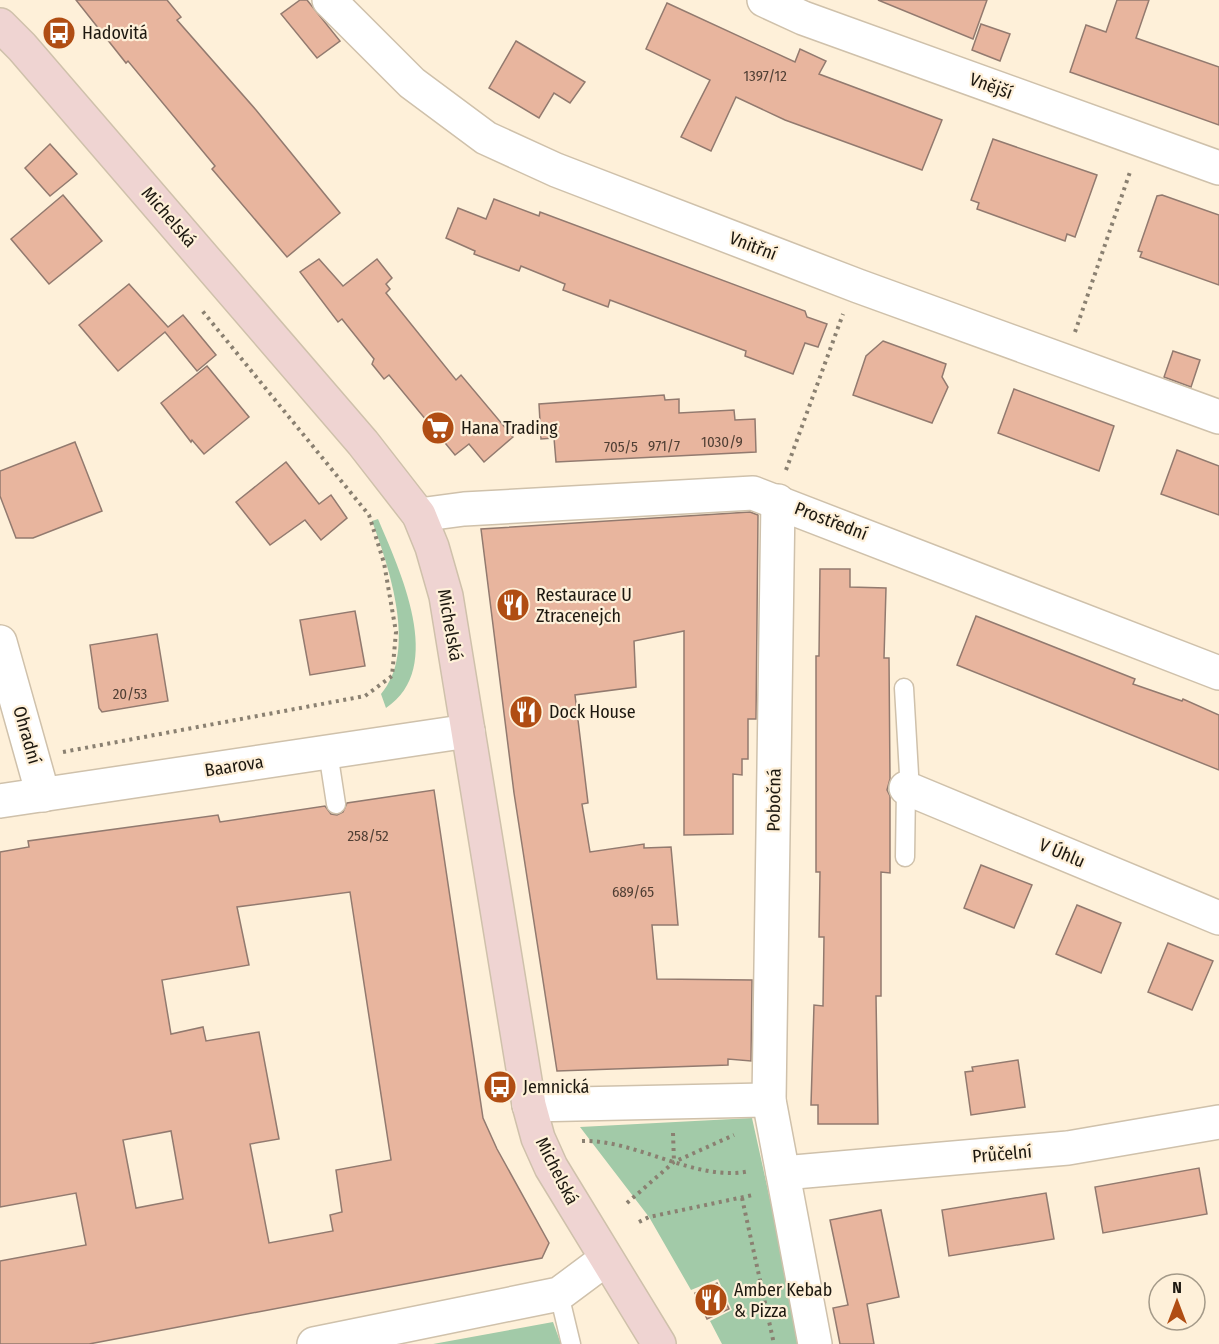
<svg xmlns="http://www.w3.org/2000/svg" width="1219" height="1344" viewBox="0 0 1219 1344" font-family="'Fira Sans Condensed',sans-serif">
<rect width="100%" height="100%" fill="#fef0d9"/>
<g fill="#a2caa8">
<path d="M378 519C399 569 447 668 386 708L381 694C418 652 389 567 372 521Z"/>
<polygon points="752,1118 802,1344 722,1344 710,1321 732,1310 718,1279 691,1290 649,1217 580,1127"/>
<polygon points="553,1322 561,1344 433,1344"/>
</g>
<g fill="#e8b59e" stroke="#927a6f" stroke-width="1.5" fill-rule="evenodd">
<polygon points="76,0 167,0 181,17 177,20 256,110 340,213 287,257 212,169 215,166 128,61 126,63"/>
<polygon points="300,0 307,0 340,41 317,58 281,14"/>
<polygon points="878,0 987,0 973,39"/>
<polygon points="1117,0 1149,0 1136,38 1219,67 1219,125 1070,72 1086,25 1106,32"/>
<polygon points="667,3 795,62 800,49 826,61 819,74 942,120 922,170 785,120 736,97 711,151 681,137 710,80 646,49"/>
<polygon points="981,24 1010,34 1000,61 972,50"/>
<polygon points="516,41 585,82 570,103 554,93 539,118 489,88"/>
<polygon points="993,139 1097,175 1075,237 1067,234 1065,241 977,209 979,203 971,200"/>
<polygon points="50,144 77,174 50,196 25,168"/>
<polygon points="63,195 102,241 49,284 11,239"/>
<polygon points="1162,195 1219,215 1219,285 1140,257 1142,252 1138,251 1157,196"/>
<polygon points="494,199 539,216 540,212 805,311 807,317 827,324 818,347 805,343 793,374 745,356 746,351 610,300 608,307 563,290 565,284 521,266 519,271 474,254 475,251 446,238 458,208 486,219"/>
<polygon points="319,259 343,286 377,259 392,278 386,284 390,289 386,293 456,380 461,375 513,437 484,462 469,444 455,455 389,375 384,379 372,364 374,359 342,319 338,322 300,272"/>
<polygon points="129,284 168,327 183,315 216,355 197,371 165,332 118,371 79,325"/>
<polygon points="883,341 946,364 942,377 948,387 932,423 853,395 866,356"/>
<polygon points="1173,351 1200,360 1191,387 1164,377"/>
<polygon points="207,366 249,417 204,454 192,440 191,442 161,403"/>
<polygon points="1014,389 1114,426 1099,471 998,433"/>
<polygon points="664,395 665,400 679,399 679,413 734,410 735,420 755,419 756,452 556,462 554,438 541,439 539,404"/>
<polygon points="75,442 102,511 33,538 16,538 0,496 0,471"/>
<polygon points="1177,450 1219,466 1219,515 1161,494"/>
<polygon points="286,462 319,504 331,495 347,518 321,540 305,520 270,545 236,502"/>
<polygon points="750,512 758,515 756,719 748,719 748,759 742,759 742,775 733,774 733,834 684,835 684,631 634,641 636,687 575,695 588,803 582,804 590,852 644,844 644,848 671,847 678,925 652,925 657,979 752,980 751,1061 728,1059 728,1065 557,1071 514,793 481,529"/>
<polygon points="820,569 850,569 850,587 886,588 884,658 889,658 890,779 887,790 890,796 890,873 881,872 881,996 876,996 878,1124 818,1124 818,1105 811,1105 814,1005 823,1006 824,937 819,937 820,872 816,872 816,656 819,656"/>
<polygon points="355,611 365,666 310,675 300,620"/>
<polygon points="976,616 1135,679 1133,684 1182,701 1183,699 1219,715 1219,770 957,665"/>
<polygon points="157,634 168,701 102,712 99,708 90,645"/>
<path d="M434 790 483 1118 497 1149 549 1243 542 1258 89 1344H0V1261L86 1245 76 1193 0 1207V852L29 847 28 841 218 815 220 822 325 806 331 814 337 815 343 812 347 803ZM350 892 391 1160 336 1170 342 1212 330 1215 333 1231 269 1243 250 1144 279 1139 259 1032 206 1041 203 1027 171 1034 162 980 249 965 237 907ZM171 1131 183 1199 136 1208 123 1140Z"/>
<polygon points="981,865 1032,885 1014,928 964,908"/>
<polygon points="1077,905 1121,923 1101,973 1056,954"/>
<polygon points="1168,943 1213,961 1192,1010 1148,992"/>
<polygon points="1018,1060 1025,1107 971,1115 965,1072 973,1071 972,1067"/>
<polygon points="1199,1168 1207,1214 1103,1233 1095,1187"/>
<polygon points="1046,1193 1054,1239 949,1256 942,1210"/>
<polygon points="881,1210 899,1297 867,1304 874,1344 840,1344 833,1308 848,1305 830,1220"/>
<polygon points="717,1283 729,1309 707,1319 695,1293"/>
</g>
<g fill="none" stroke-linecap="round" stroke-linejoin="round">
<g stroke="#cfc1ab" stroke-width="21">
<g id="lane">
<polyline points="904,688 909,774 906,788 905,857"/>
<polyline points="328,752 336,804"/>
<polyline points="559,1294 571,1344"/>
</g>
</g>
<g stroke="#cfc1ab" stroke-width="36">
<g id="street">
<polyline points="329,0 412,83 486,138 556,170 858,286 1219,417"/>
<polyline points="764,0 803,18 1219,168"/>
<polyline points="778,501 769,1100 815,1344"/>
<polyline points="419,515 464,509 753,493 1219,673"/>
<polyline points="0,642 43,795"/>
<polyline points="906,788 1219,918"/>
<polyline points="0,801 468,731"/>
<polyline points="529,1105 769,1100"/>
<polyline points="783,1173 1068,1148 1219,1122"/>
<polyline points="314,1344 559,1294 606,1259"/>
</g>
</g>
<g stroke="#cfc1ab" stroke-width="36">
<polyline id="secondary" points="0,25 22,47 363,443 419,515 432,547 446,596 529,1105 538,1138 551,1167 659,1344"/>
</g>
<g stroke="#8a8071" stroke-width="4" stroke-dasharray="3 4.5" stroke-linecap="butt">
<polyline points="1075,332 1130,172"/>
<polyline points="786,470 843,314"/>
<polyline points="63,752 365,696 392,676 396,632 384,563 369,515 200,308"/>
<polyline points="673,1133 674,1162"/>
<path d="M582 1141C636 1139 697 1183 750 1171"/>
<polyline points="742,1198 774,1344"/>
<polyline points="627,1203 674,1162 734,1135"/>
<polyline points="639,1222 649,1217 753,1195"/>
</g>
<use href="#lane" stroke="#fff" stroke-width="18"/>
<use href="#street" stroke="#fff" stroke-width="33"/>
<use href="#secondary" stroke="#efd4d2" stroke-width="33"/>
</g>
<defs>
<g id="bus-disc" transform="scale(1.725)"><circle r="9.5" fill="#b04d13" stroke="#fef0d9"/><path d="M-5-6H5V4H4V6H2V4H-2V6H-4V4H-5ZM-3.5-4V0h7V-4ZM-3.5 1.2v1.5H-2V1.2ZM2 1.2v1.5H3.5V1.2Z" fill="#fff"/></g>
<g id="supermarket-disc" transform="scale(1.725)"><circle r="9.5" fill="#b04d13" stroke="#fef0d9"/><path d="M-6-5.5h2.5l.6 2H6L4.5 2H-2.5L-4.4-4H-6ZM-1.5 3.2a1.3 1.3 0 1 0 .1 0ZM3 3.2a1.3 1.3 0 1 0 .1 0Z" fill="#fff"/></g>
<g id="restaurant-disc" transform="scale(1.725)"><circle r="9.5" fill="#b04d13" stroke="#fef0d9"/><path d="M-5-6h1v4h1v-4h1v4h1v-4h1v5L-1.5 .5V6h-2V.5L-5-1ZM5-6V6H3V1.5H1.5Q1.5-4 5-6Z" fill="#fff"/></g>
</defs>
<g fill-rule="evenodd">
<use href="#bus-disc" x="59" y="33"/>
<use href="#supermarket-disc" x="438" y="428"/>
<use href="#restaurant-disc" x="513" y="605"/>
<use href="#restaurant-disc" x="526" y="712"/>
<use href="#bus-disc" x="500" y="1087"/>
<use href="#restaurant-disc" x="711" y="1300"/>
</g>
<g text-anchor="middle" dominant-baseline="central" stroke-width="4.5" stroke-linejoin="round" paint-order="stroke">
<g font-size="15" fill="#503f34">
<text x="765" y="76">1397/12</text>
<text x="722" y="442">1030/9</text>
<text x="664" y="446">971/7</text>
<text x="621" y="447">705/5</text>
<text x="130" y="694">20/53</text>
<text x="368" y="836">258/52</text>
<text x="633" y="892">689/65</text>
</g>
<g font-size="18" fill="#1d1810" stroke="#fef0d9" text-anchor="start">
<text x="82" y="33">Hadovitá</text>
<text x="461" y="428">Hana Trading</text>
<text x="536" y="595">Restaurace U<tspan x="536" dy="21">Ztracenejch</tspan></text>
<text x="549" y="712">Dock House</text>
<text x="523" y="1087">Jemnická</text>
<text x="734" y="1290">Amber Kebab<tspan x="734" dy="21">&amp; Pizza</tspan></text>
</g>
<g font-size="18" fill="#1d1810" stroke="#fef0d9">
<text transform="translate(991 86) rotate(20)">Vnější</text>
<text transform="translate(169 217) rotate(49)">Michelská</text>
<text transform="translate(753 246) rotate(21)">Vnitřní</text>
<text transform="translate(831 521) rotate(21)">Prostřední</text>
<text transform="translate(450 625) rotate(80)">Michelská</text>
<text transform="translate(27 735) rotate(74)">Ohradní</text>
<text transform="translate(234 766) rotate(-9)">Baarova</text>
<text transform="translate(774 800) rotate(-89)">Pobočná</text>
<text transform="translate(1062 853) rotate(23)">V Úhlu</text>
<text transform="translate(1002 1154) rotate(-5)">Průčelní</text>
<text transform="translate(557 1171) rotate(63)">Michelská</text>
</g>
</g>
<g transform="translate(1177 1302)"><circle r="28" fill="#fef0d9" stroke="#a49a89" stroke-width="1.5"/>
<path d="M0-4.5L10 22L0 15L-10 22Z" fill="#b04d13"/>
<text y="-9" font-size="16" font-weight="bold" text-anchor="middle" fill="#1d1810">N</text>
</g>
</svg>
